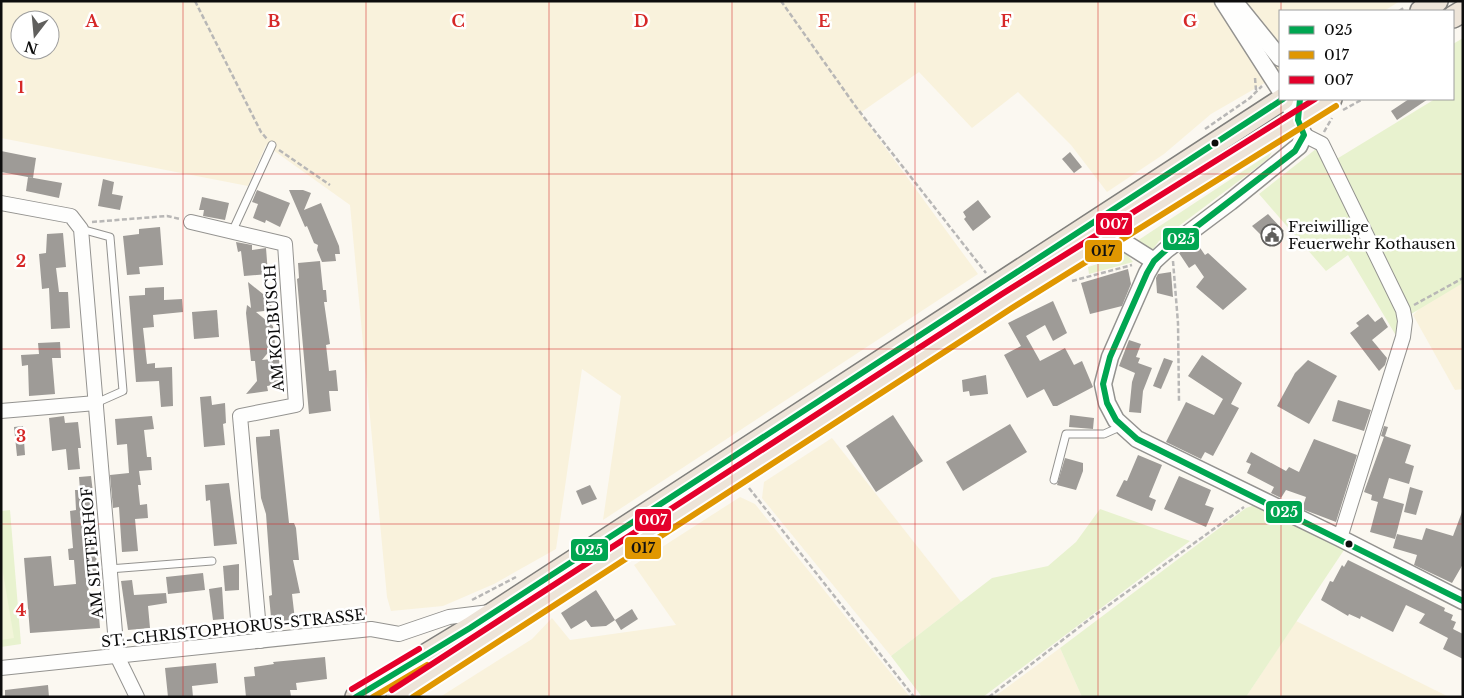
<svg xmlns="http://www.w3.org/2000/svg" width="1464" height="698" viewBox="0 0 1464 698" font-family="'Libre Baskerville',serif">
<rect width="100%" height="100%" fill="#fbf8f1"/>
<g fill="#f9f2dc" fill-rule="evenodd">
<path d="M1 1H1400L1384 11H1280V74L1211 114 1164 154 1107 192 1071 145 1018 92 972 128 919 72 860 113 978 274 603 520 621 396 582 369 556 549 494 584 443 606 391 611 387 597 350 205 266 145 248 186 1 138ZM20 20H50V50H20Z"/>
<polygon points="1463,283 1463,389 1455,390 1413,315 1424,304"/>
<polygon points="832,438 961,602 891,656 762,498 764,482"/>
<polygon points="740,497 755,504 910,697 440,697 532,639 552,618 570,640 676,625 634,565"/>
<polygon points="1296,621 1449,697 1246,697"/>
<polygon points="1060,648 1082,697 994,697"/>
</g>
<g fill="#e8f2cf">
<polygon points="1463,38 1463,283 1401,320 1398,339 1348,255 1326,271 1259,194 1326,141 1335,160 1435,99 1453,99 1453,44"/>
<polygon points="1272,152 1268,159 1159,241 1153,249 1134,243"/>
<polygon points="1120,252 1126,253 1133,262 1089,274 1088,267 1104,262"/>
<polygon points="1260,503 1346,547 1246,697 1082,697 1060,648 1246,508"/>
<polygon points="1100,509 1190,541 983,697 922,697 891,656 992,578 1048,566 1076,542"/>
<polygon points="10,510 21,644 1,647 1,511"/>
</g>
<polygon fill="#f2f5d9" points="1,561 14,638 1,640"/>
<g fill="#9e9b97">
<polygon points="1409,99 1428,99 1397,120 1391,111"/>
<polygon points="1,151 36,158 33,178 1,172"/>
<polygon points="1070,152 1082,167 1074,173 1062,159"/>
<polygon points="28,177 62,183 59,198 26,191"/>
<polygon points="103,179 114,182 112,194 123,196 120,210 98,206"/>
<polygon points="257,190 290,203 280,227 266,220 265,223 253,218 258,204 252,202"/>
<polygon points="289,190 303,190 311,193 304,210 321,203 339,246 340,254 335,254 336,261 322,262 317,250 318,245 314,243 307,226 305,227"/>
<polygon points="202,197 229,203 225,220 203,216 204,210 199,210"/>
<polygon points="978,200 991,217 973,231 964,219 966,217 963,212"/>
<polygon points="1268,214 1284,231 1276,238 1273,234 1266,240 1252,226"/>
<polygon points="160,227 163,265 139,267 140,274 127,275 123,236 139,234 139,229"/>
<polygon points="63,233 66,267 56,268 59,292 68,292 70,328 51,329 49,288 42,289 39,254 46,253 47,234"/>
<polygon points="236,242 252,245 252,250 266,248 268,274 244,276 241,251 238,252"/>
<polygon points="1196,242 1205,255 1208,253 1247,289 1223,310 1196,287 1204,277 1195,264 1189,268 1179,253"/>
<polygon points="320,261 323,290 326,290 327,302 324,302 330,344 326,345 329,371 336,370 338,391 329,391 331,411 309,414 297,279 299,278 298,263"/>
<polygon points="1128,269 1131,284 1122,306 1090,314 1081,283"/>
<polygon points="1171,272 1173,297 1157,293 1156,278 1158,274"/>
<polygon points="248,282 263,294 270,293 272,310 256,312 273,326 275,344 262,360 279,358 281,384 267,386 268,391 246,394 257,381 255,361 251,361 246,313 247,305 251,308"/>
<polygon points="164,287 164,300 182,299 183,312 153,315 154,327 143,328 147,364 155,363 155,368 172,367 173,406 161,407 159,381 136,382 129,296 145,295 145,288"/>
<polygon points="1053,301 1067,333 1053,341 1045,325 1026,336 1040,361 1065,348 1074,365 1082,361 1093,387 1057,406 1053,406 1044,389 1027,398 1004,355 1021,346 1008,323"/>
<polygon points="217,310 219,337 194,339 192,312"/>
<polygon points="1368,314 1375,322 1382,317 1388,327 1372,340 1387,358 1385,365 1379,371 1350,333 1359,326 1356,323"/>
<polygon points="1129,340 1141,344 1136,357 1140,358 1138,363 1152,368 1143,391 1141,413 1129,412 1132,382 1135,373 1119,366"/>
<polygon points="60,342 61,358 52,358 55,394 29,396 28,365 22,366 21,355 39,354 38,343"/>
<polygon points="1202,355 1242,383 1231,404 1239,408 1213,456 1205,452 1201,459 1166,442 1186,402 1214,415 1223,399 1188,376"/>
<polygon points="1164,358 1173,361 1161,389 1153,386"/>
<polygon points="1308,360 1337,376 1309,424 1277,406 1295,373"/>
<polygon points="986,375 988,394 970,396 969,391 963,392 962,380"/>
<polygon points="211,396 212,405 225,403 226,423 223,424 225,445 204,447 200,397"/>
<polygon points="1338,400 1371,410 1364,431 1332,421"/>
<polygon points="893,415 923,461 876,492 846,446"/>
<polygon points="1070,415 1094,418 1093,429 1069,427"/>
<polygon points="64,416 65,423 78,422 81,448 78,448 80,469 68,470 66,449 52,451 49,418"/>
<polygon points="152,416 154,429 144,430 147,457 151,457 152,470 139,471 141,485 138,485 140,505 147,504 148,518 135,519 138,551 122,552 119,507 113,508 110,475 129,473 127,444 117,445 115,419"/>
<polygon points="1010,424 1027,452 963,491 946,462"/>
<polygon points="23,426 25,455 17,456 14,427"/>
<polygon points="1384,426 1388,427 1385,436 1411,445 1405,463 1414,466 1409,484 1389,478 1383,498 1404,504 1395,539 1370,532 1378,502 1371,500 1372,495 1364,492 1384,437 1381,436"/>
<polygon points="279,429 289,523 294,523 296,528 299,560 293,560 300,593 292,594 295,620 284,621 284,616 271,617 269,596 272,595 266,514 261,498 256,441 256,437 270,436 270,430"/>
<polygon points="1314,439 1357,455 1336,522 1302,509 1306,497 1286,490 1281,498 1271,493 1274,487 1247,473 1251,464 1246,462 1251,452 1286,471 1289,467 1299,472"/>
<polygon points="1138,455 1162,465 1149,497 1156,500 1152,511 1116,496 1124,480 1127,481"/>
<polygon points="1065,458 1083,463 1083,471 1076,490 1057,485"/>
<polygon points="91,476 95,510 92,511 98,577 98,583 88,583 90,604 98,604 100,628 30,633 24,558 51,556 54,586 76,584 74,560 69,560 68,549 73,548 70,511 76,510 75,490 80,490 79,477"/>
<polygon points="1179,476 1211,490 1205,505 1214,508 1206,527 1164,509"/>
<polygon points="229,483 237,544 214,546 210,500 206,501 205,485"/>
<polygon points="590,485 597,499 582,505 576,491"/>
<polygon points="1410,487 1423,491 1416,515 1404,512"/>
<polygon points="1462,512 1463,564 1452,583 1414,565 1417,555 1393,548 1397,534 1422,540 1426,528 1453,536"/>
<polygon points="1348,560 1445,608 1444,611 1453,615 1451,620 1456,622 1453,629 1463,634 1463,659 1443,649 1448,638 1419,623 1425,614 1406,605 1393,632 1361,616 1360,619 1349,614 1348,616 1321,600 1330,581 1333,582 1342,565 1344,567"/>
<polygon points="239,564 239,590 225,591 223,566"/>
<polygon points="203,573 205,590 168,594 166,577"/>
<polygon points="132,580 134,595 166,593 167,603 148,606 150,628 128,630 121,581"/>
<polygon points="222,587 224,619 213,620 209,589"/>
<polygon points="596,590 615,620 606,626 591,627 586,620 571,629 561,613"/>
<polygon points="632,609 638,619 621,630 615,620"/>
<polygon points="325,657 327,679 296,683 297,690 290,690 291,697 246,697 244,677 255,676 254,667 274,664 273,662"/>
<polygon points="216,663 218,683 192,686 193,697 168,697 165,668"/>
<polygon points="48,685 49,697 5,697 5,690"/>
</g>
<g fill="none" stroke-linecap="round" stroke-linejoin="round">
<g stroke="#949390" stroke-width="9">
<g id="service">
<polyline points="81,229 110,237 123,391 96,403"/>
<polyline points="233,230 272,145"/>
<polyline points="1054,480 1066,434 1104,434 1122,426"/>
<polyline points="109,569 212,561"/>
</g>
</g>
<g stroke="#949390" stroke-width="16">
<g id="minor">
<polyline points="1304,135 1322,144 1403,310 1405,321 1403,337 1340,538"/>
<polyline points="1,203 71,216 81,229 117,656 137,697"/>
<polyline points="191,222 285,244 296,405 240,416 260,641"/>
<polyline points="1,411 96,403"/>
<polyline points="1,668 371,629 399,634 449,617 490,612"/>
</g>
</g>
<g stroke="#949390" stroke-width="19">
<g id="tertiary">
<polyline points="1223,1 1280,90"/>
<polyline points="1234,1 1280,58"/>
<polyline points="1286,99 1304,135 1299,146 1230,202 1166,250 1154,261 1147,273 1110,357 1103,384 1107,403 1116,420 1137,439 1340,538 1463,601"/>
<polyline points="1106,238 1127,244 1154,261"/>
</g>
</g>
<g stroke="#81807d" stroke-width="24">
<g id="primary">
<polyline points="1421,11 1437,1"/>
<polyline points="1453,17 1463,11"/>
<polyline points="356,697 470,628 1283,99"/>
<polyline points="397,697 1007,301 1331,99"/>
</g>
</g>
<g stroke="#b8b7b6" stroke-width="2.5" stroke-dasharray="5 2.5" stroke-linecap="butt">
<polyline points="195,1 261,132 267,139"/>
<polyline points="781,1 856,107 986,273"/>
<polyline points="1399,11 1405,7"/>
<polyline points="1255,78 1256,90"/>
<polyline points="1343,110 1363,99"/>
<polyline points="1205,129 1250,98 1262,86"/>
<polyline points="1324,132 1332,118"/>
<polyline points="279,150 330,185"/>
<polyline points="92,222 167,216 180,219"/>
<polyline points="1173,261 1178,323 1179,402"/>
<polyline points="1072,281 1132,265"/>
<polyline points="1414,305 1463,278"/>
<polyline points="749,488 914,697"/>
<polyline points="472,600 516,577"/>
<polyline points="989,697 1091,618 1244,507"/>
</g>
<use href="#service" stroke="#fefefd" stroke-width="7"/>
<use href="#minor" stroke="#fefefd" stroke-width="14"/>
<use href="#tertiary" stroke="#fefefd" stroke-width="16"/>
<use href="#primary" stroke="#ede4d8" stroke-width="21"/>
<g stroke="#fff" stroke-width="10">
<g id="bus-1">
<polyline points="1300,99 1298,120 1304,135 1295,151 1166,250 1154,261 1147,273 1110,357 1103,384 1107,403 1116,420 1137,439 1463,601"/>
<polyline points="356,697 470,628 1283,99"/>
</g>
</g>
<g stroke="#fff" stroke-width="10">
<g id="bus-2">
<polyline points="373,697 427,665"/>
<polyline points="413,697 1012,308 1336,106"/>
</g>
</g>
<g stroke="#fff" stroke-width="10">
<g id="bus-3">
<polyline points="352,689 419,649"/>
<polyline points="392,690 1002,294 1315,99"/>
</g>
</g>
<use href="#bus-1" stroke="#00a651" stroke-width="6"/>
<use href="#bus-2" stroke="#e09701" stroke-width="6"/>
<use href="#bus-3" stroke="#e4002b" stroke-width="6"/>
</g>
<path fill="none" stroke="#d62828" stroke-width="1" stroke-opacity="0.55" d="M183 1V697M366 1V697M549 1V697M732 1V697M915 1V697M1098 1V697M1281 1V11M1281 99V697M1 174H1463M1 349H1463M1 524H1463"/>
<defs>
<g id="civic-ring" transform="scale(1.125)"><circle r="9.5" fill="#fff" stroke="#605f5d" stroke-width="1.5"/><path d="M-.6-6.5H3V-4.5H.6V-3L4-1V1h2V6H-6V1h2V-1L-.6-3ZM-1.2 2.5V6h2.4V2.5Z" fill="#605f5d"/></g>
</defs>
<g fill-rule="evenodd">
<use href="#civic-ring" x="1272" y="235"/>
</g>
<g fill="#0d0d0d" stroke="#fff" stroke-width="2">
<circle cx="1215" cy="143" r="4.5"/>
<circle cx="1349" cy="544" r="4.5"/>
</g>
<g text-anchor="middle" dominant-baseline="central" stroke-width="5" stroke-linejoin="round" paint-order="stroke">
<g font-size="15" fill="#0d0d0d" stroke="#fff" text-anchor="start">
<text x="1288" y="226">Freiwillige<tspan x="1288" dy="17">Feuerwehr Kothausen</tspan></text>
</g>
<g font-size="15" fill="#0d0d0d" stroke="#fff">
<text transform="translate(274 328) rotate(-94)">AM KOLBUSCH</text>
<text transform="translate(92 553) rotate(-95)">AM SITTERHOF</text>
<text transform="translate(233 628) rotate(-6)">ST.-CHRISTOPHORUS-STRASSE</text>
</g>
</g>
<g font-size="16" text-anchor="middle" font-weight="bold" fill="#d62828" stroke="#fff" stroke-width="5" stroke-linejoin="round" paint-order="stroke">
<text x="92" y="27">A</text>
<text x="274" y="27">B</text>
<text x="458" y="27">C</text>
<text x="641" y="27">D</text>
<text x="824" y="27">E</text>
<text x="1006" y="27">F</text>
<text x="1190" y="27">G</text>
<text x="21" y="93">1</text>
<text x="21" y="267">2</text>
<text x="21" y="442">3</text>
<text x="21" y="616">4</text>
</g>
<g stroke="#fff" stroke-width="2">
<rect x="1095" y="212" width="38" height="24" rx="5" fill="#e4002b"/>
<rect x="1162" y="227" width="38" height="24" rx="5" fill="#00a651"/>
<rect x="1084" y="239" width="39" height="24" rx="5" fill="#e09701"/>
<rect x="1265" y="500" width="38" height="24" rx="5" fill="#00a651"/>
<rect x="634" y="508" width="38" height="24" rx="5" fill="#e4002b"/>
<rect x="624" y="536" width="38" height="24" rx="5" fill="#e09701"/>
<rect x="570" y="538" width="39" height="24" rx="5" fill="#00a651"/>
</g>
<g font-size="14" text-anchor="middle" font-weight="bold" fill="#fff">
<text x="1114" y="229">007</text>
<text x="1181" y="244">025</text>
<text x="1284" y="517">025</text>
<text x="653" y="525">007</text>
<text x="589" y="555">025</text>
</g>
<g font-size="14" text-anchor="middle" font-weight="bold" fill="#111">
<text x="1103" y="256">017</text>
<text x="643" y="553">017</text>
</g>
<rect width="1464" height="698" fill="none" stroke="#0d0d0d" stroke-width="5"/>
<rect x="1279" y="10" width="175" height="90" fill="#ffffff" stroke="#9e9e9e"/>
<rect x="1289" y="26" width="25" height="8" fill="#00a651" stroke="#9e9e9e"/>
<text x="1324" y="35" font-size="15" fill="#0d0d0d">025</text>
<rect x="1289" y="51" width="25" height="8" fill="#e09701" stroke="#9e9e9e"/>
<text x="1324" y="60" font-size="15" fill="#0d0d0d">017</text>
<rect x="1289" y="76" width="25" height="8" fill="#e4002b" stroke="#9e9e9e"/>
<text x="1324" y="85" font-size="15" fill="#0d0d0d">007</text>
<g transform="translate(35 35) rotate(196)"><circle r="24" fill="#ffffff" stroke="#9e9e9e"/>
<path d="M0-4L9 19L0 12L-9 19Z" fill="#605f5d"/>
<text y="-8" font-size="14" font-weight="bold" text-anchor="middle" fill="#0d0d0d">N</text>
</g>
</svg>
